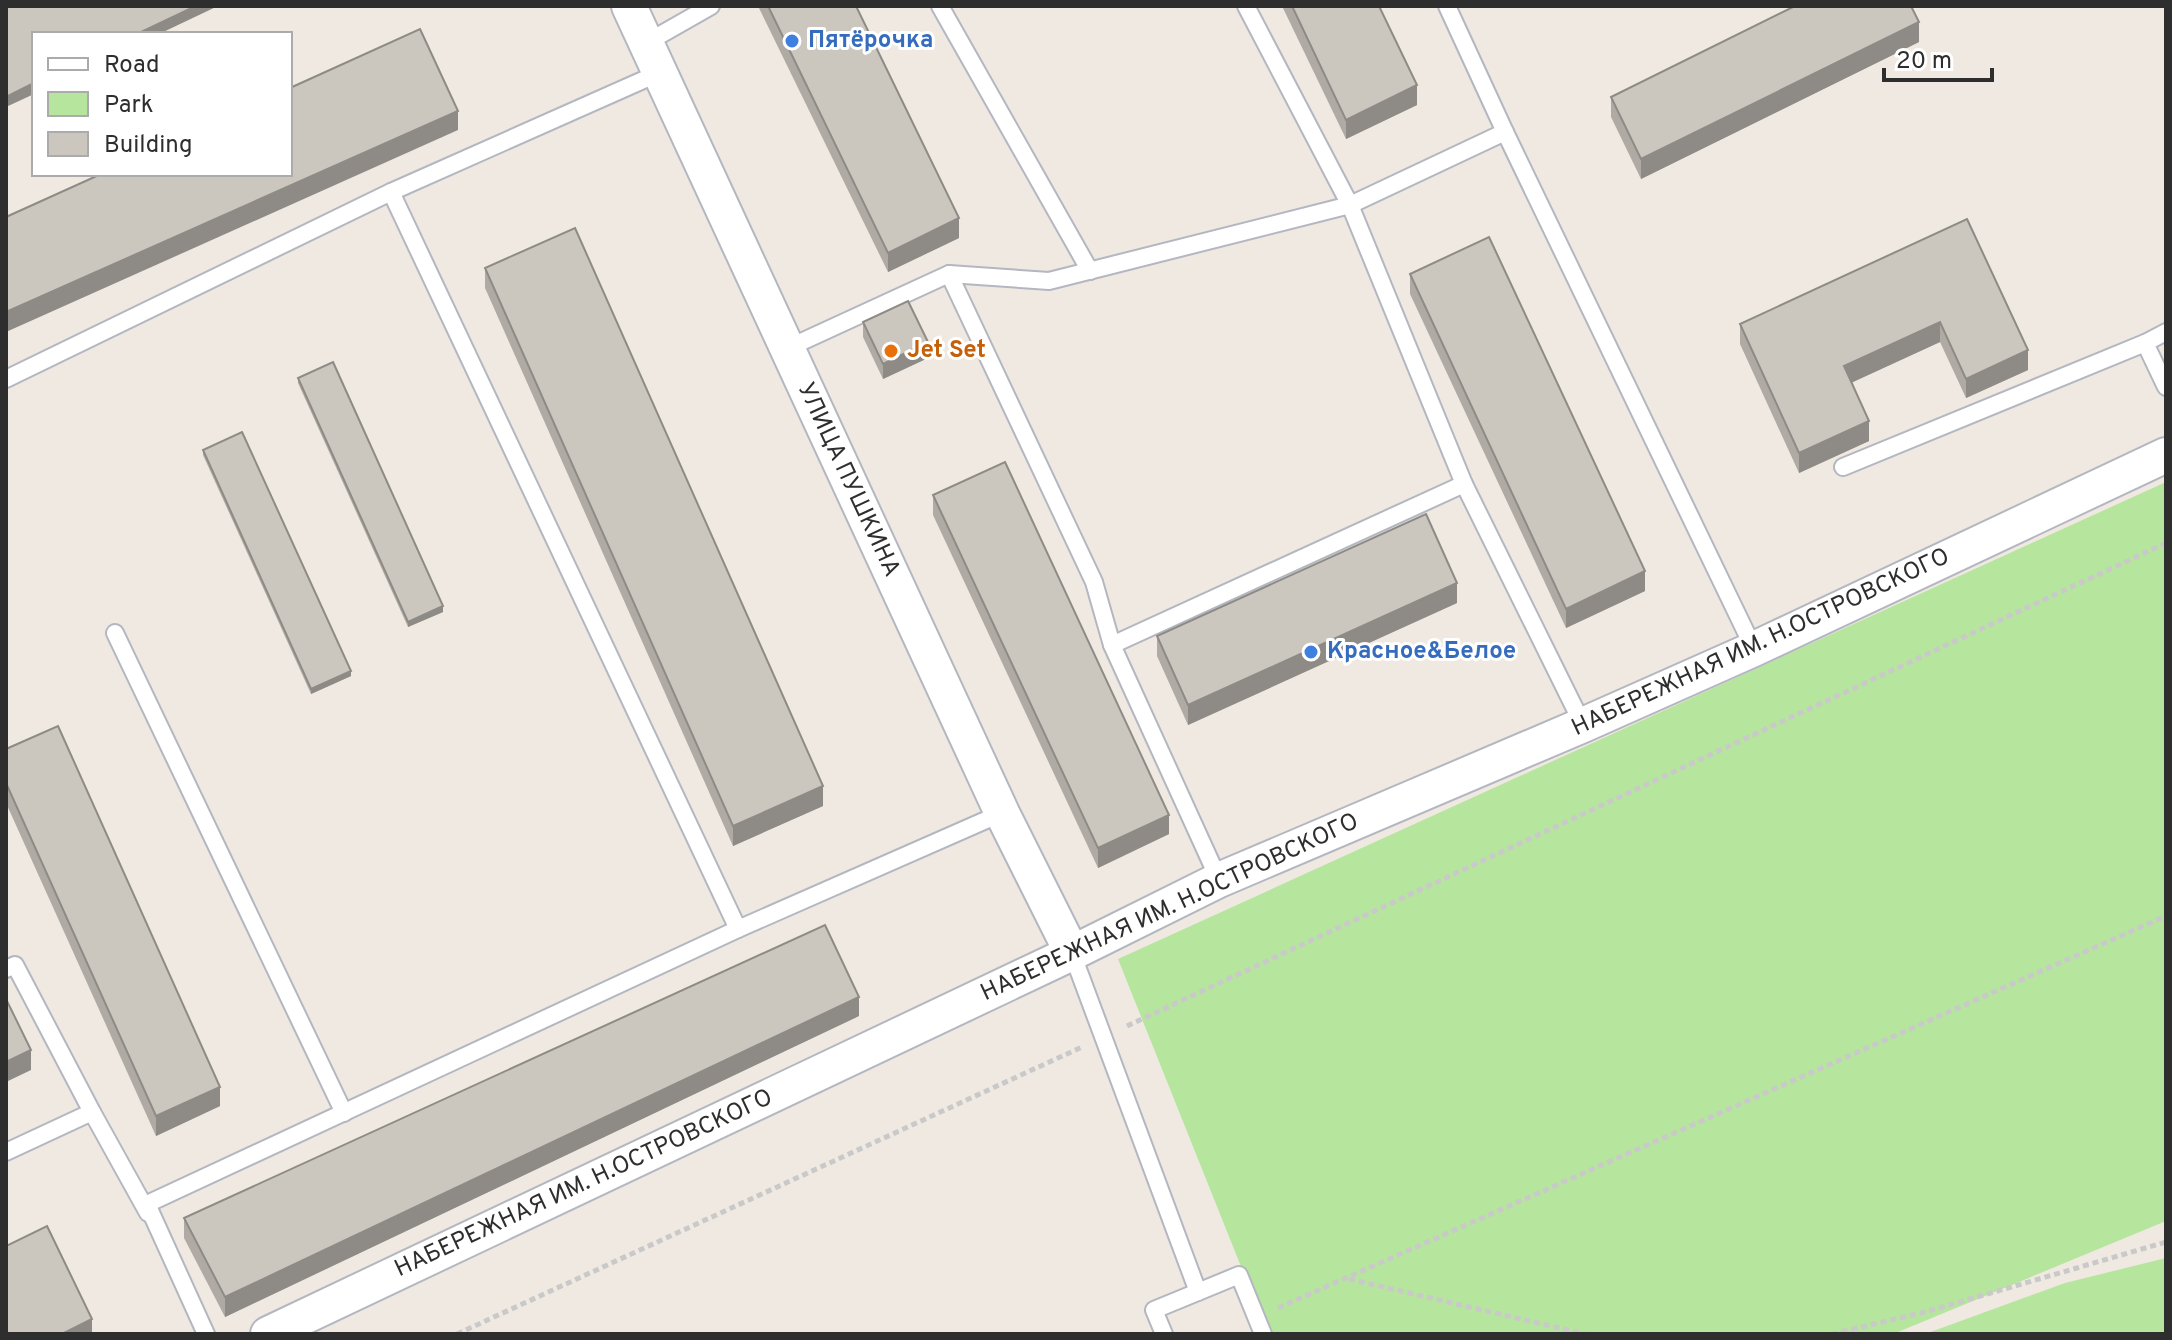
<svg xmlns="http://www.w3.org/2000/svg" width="2172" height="1340" viewBox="0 0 2172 1340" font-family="Overpass,sans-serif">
<rect width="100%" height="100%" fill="#efe9e1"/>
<g fill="#b6e59e">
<polygon points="2166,482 2166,1221 1893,1334 1268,1334 1118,959"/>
<polygon points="2166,1258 2166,1334 1925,1334 2065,1283"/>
</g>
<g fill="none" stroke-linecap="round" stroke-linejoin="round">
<g stroke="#b4b7c1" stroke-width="20">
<g id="service">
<polyline points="940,6 1090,271"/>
<polyline points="1246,6 1350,205 1464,484 1583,725"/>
<polyline points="1447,6 1505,132 1754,649"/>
<polyline points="646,43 711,6"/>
<polyline points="391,192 738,929"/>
<polyline points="949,274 1094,582 1112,645 1464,484"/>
<polyline points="2145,343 2166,387"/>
<polyline points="788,348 949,274 1049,281 1350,205 1505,132"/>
<polyline points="6,379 391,192 659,73"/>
<polyline points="1843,467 2145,343 2166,332"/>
<polyline points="115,633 344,1113"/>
<polyline points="1112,645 1219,880"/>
<polyline points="1072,953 1198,1292"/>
<polyline points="6,969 15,965 92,1112"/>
<polyline points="6,1152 92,1112 148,1213"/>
<polyline points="206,1334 147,1204 738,929 1002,813"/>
<polyline points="1164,1334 1154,1310 1239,1275 1263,1334"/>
</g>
</g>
<g stroke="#b4b7c1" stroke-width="38">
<g id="minor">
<polyline points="629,6 1002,813 1072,953"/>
<polyline points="268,1334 1072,953 1219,880 1583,725 1754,649 2166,455"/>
</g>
</g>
<g stroke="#c9c9c9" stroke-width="5" stroke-dasharray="6 4" stroke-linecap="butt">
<polyline points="1127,1026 2166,543"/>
<polyline points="1349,1279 1585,1334"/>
<polyline points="1278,1308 2166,916"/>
<polyline points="457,1334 1082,1047"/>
<polyline points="1832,1334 1929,1311 2166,1242"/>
</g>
<use href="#service" stroke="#fff" stroke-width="16"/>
<use href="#minor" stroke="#fff" stroke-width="34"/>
</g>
<g fill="#afaba4">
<polygon points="758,6 856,6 959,238 888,272"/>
<polygon points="1282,6 1379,6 1417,105 1346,139"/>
<polygon points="1919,42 1641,179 1611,117 1611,97"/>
<polygon points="1967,219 2028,370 1966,398 1940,342 1851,383 1869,441 1799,473 1740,344 1740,324"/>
<polygon points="485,268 823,806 733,846 485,288"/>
<polygon points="1410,274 1645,591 1566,628 1410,294"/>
<polygon points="863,322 928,358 883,379 863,337"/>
<polygon points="298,378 443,612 408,627 298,383"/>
<polygon points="203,450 351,676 311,694 203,455"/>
<polygon points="933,495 1169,834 1098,868 933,515"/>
<polygon points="1457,603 1188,725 1157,656 1157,636"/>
<polygon points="6,749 220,1106 156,1136 6,803"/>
<polygon points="859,1016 225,1317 184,1238 184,1218"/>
</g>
<g fill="#8e8b86">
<polygon points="196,6 218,6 159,34 137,34"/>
<polygon points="1919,22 1919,42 1641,179 1641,159"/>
<polygon points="34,83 34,94 6,107 6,97"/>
<polygon points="1417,85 1417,105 1346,139 1346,120"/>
<polygon points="458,111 458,130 6,332 6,312"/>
<polygon points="959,218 959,238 888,272 888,253"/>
<polygon points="1940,322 1940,342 1844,386 1844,366"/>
<polygon points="928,342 928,358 883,379 883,364"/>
<polygon points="2028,350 2028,370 1966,398 1966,379"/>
<polygon points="1869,421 1869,441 1799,473 1799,453"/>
<polygon points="1645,571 1645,591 1566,628 1566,609"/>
<polygon points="1457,583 1457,603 1188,725 1188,705"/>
<polygon points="443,606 443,612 408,627 408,622"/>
<polygon points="351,671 351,676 311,694 311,689"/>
<polygon points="823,786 823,806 733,846 733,826"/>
<polygon points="1169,815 1169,834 1098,868 1098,848"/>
<polygon points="859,997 859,1016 225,1317 225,1297"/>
<polygon points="31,1050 31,1070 6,1082 6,1062"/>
<polygon points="220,1087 220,1106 156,1136 156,1116"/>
<polygon points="92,1319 92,1334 62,1334"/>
</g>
<g fill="#cbc7bf" stroke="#8e8b86" stroke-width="2">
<polygon points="6,6 196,6 137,34 34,34 34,83 6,97"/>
<polygon points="768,6 856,6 959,218 888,253"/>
<polygon points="1292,6 1379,6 1417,85 1346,120"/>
<polygon points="1795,6 1911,6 1919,22 1641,159 1611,97"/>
<polygon points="420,29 458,111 6,312 6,217 101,174 290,174 290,88"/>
<polygon points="1967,219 2028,350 1966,379 1940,322 1844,366 1869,421 1799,453 1740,324"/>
<polygon points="575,228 823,786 733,826 485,268"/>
<polygon points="1489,237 1645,571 1566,609 1410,274"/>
<polygon points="908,301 928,342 883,364 863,322"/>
<polygon points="333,362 443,606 408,622 298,378"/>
<polygon points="242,432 351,671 311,689 203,450"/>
<polygon points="1005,462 1169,815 1098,848 933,495"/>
<polygon points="1426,514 1457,583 1188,705 1157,636"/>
<polygon points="58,726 220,1087 156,1116 6,783 6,749"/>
<polygon points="825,925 859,997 225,1297 184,1218"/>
<polygon points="6,999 31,1050 6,1062"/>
<polygon points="47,1226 92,1319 62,1334 6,1334 6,1246"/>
</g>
<g fill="#3f7fe0" stroke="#fff" stroke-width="3">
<circle cx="792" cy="41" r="8"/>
<circle cx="1311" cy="652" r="8"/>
</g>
<circle fill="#e8710a" stroke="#fff" stroke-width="3" cx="891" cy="351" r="8"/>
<g text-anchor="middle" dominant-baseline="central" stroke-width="6" stroke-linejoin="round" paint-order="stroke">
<g font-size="24" font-weight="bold" fill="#366cbe" stroke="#fff" text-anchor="start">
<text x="808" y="41">Пятёрочка</text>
<text x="1327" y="652">Красное&amp;Белое</text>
</g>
<g font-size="24" font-weight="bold" fill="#c56008" stroke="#fff" text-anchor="start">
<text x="907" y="351">Jet Set</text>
</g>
<g font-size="24" fill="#2e2e2e" stroke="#fff">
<text transform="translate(848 480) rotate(65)">УЛИЦА ПУШКИНА</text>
<text transform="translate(1761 643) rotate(-25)">НАБЕРЕЖНАЯ ИМ. Н.ОСТРОВСКОГО</text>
<text transform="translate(1170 908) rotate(-25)">НАБЕРЕЖНАЯ ИМ. Н.ОСТРОВСКОГО</text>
<text transform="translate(584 1184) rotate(-25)">НАБЕРЕЖНАЯ ИМ. Н.ОСТРОВСКОГО</text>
</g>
</g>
<rect width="2172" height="1340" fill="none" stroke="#2e2e2e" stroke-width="16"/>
<rect x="32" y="32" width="260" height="144" fill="#ffffff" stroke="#ababab" stroke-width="2"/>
<rect x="48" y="58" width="40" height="12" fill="#ffffff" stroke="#ababab" stroke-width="2"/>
<text x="104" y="72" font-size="24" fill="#2e2e2e">Road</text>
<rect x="48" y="92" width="40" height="24" fill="#b6e59e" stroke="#ababab" stroke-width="2"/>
<text x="104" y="112" font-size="24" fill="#2e2e2e">Park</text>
<rect x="48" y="132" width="40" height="24" fill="#cbc7bf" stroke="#ababab" stroke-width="2"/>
<text x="104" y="152" font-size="24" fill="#2e2e2e">Building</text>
<path d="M1884 68v12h108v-12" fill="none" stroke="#2e2e2e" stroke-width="4"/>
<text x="1896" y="68" font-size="24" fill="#2e2e2e" stroke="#ffffff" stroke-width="6" paint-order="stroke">20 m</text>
</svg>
